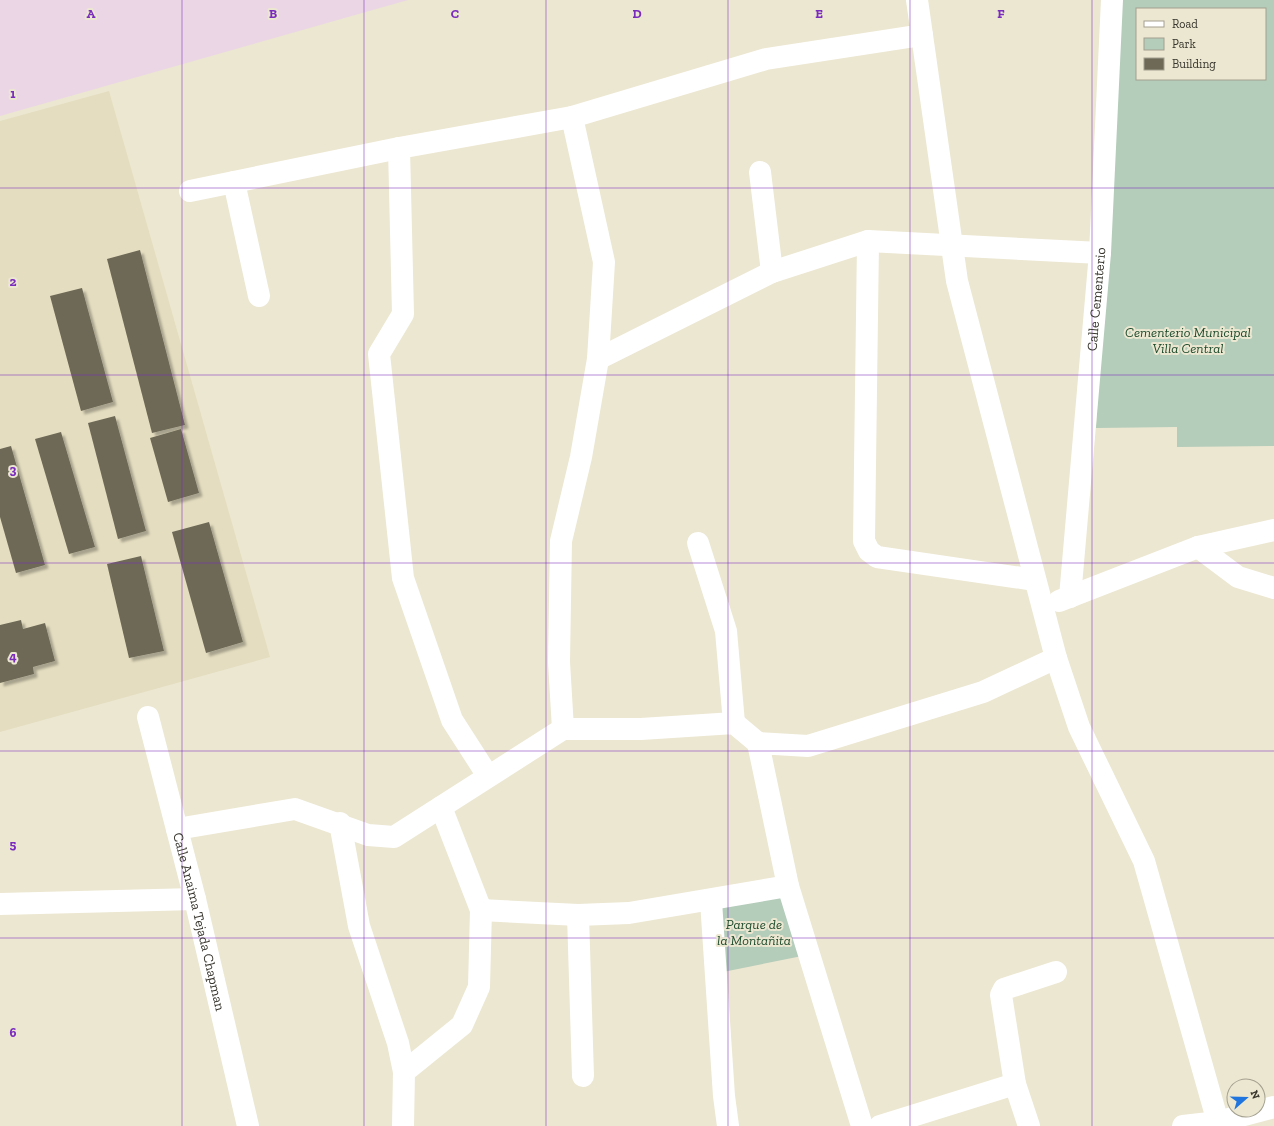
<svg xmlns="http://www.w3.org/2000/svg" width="1274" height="1126" viewBox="0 0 1274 1126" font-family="'Zilla Slab',serif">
<defs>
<filter id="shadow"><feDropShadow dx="3.5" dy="3.5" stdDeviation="1" flood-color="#0004"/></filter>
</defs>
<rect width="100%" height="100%" fill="#ece7d1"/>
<polygon fill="#ead6e5" points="0,0 408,0 0,116"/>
<polygon fill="#e4ddc0" points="109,91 270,657 0,732 0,121"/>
<g fill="#b4ccba" fill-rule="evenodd">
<path d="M1119 0H1274V446L1177 447V427L1096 428ZM1137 9H1265V79H1137Z"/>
<polygon points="783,893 802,956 723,972 718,905"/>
</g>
<g fill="#6d6956" filter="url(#shadow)">
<polygon points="140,250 185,425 152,433 107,259"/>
<polygon points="82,288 113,402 81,411 50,296"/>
<polygon points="115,416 146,531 118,539 88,423"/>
<polygon points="181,429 199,493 168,502 150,438"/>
<polygon points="61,432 95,547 69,554 35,439"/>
<polygon points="11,446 45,565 16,573 0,517 0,449"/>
<polygon points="209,522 243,642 206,653 172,532"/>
<polygon points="141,556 164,651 129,658 107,564"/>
<polygon points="21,620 23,629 45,623 55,661 33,667 34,674 0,683 0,625"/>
</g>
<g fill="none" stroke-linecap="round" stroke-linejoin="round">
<g stroke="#fff" stroke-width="22">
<polyline points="917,0 957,281 1056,658 1079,727 1144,861 1219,1126"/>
<polyline points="399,148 403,314 379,354 403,578 452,720 488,776"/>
<polyline points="760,172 772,272"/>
<polyline points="234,182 259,296"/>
<polyline points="190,191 399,148 572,117 766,59 922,35"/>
<polyline points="868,241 864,541 869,551 877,557 1035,580"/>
<polyline points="598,359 772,272 868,241 1100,253"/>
<polyline points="698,543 726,631 734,723"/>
<polyline points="1198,547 1238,577 1274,588"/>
<path id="s1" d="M1070 597 1100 253 1112 0"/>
<polyline points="1059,601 1198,547 1274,530"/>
<path id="s2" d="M148 717 195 899 248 1126"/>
<polyline points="563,729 559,662 561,541 581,457 598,359 604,262 572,117"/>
<polyline points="340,823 359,926 398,1043 404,1072 403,1126"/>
<polyline points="177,829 295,809 368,835 394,837 563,729 641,729 734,723 758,743"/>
<polyline points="711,901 724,1096 728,1126"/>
<polyline points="0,904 195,899"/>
<polyline points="481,910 578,915 629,913 788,886"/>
<polyline points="578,915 583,1076"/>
<polyline points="404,1072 462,1025 479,987 481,910 441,807"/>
<polyline points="862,1126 788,886 758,743 808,746 983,692 1056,658"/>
<polyline points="880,1126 1015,1084"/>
<polyline points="1029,1126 1015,1084 1001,995 1004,989 1056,972"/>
<polyline points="1183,1126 1218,1122 1274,1107"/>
</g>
</g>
<path fill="none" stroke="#7b2cbf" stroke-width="1" stroke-opacity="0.55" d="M182 0V1126M364 0V1126M546 0V1126M728 0V1126M910 0V1126M1092 0V1126M0 188H1274M0 375H1274M0 563H1274M0 751H1274M0 938H1274"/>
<g text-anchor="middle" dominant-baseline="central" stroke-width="4" stroke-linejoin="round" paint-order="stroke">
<g font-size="14" fill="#37352d" stroke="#ece7d1">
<text stroke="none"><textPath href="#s1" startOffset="299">Calle Cementerio</textPath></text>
<text stroke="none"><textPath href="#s2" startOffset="211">Calle Anaima Tejada Chapman</textPath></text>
</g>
<g font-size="14" font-style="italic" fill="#1d4b2d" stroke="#ece7d1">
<text x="1188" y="332">Cementerio Municipal<tspan x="1188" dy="16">Villa Central</tspan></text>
<text x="754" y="924">Parque de<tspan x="754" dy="16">la Montañita</tspan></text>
</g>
</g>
<g font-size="13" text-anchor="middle" font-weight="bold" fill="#7b2cbf" stroke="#ece7d1" stroke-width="4" stroke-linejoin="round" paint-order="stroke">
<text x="91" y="18">A</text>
<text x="273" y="18">B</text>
<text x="455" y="18">C</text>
<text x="637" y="18">D</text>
<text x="819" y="18">E</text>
<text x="1001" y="18">F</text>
<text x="13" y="98">1</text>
<text x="13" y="286">2</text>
<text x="13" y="474">3</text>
<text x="13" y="661">4</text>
<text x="13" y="849">5</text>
<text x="13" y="1037">6</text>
</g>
<rect x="1136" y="8" width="130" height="72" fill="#ece7d1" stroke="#a4a08f"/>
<rect x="1144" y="21" width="20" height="6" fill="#ffffff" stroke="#a4a08f"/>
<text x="1172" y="28" font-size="12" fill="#37352d">Road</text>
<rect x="1144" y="38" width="20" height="12" fill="#b4ccba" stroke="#a4a08f"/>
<text x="1172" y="48" font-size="12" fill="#37352d">Park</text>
<rect x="1144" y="58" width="20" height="12" fill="#6d6956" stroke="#a4a08f"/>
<text x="1172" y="68" font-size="12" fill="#37352d">Building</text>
<g transform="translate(1246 1098) rotate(70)"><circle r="19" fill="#ece7d1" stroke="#a4a08f"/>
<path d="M0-3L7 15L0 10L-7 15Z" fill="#2175df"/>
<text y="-6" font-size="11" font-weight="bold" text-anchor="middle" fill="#37352d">N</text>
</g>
</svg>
